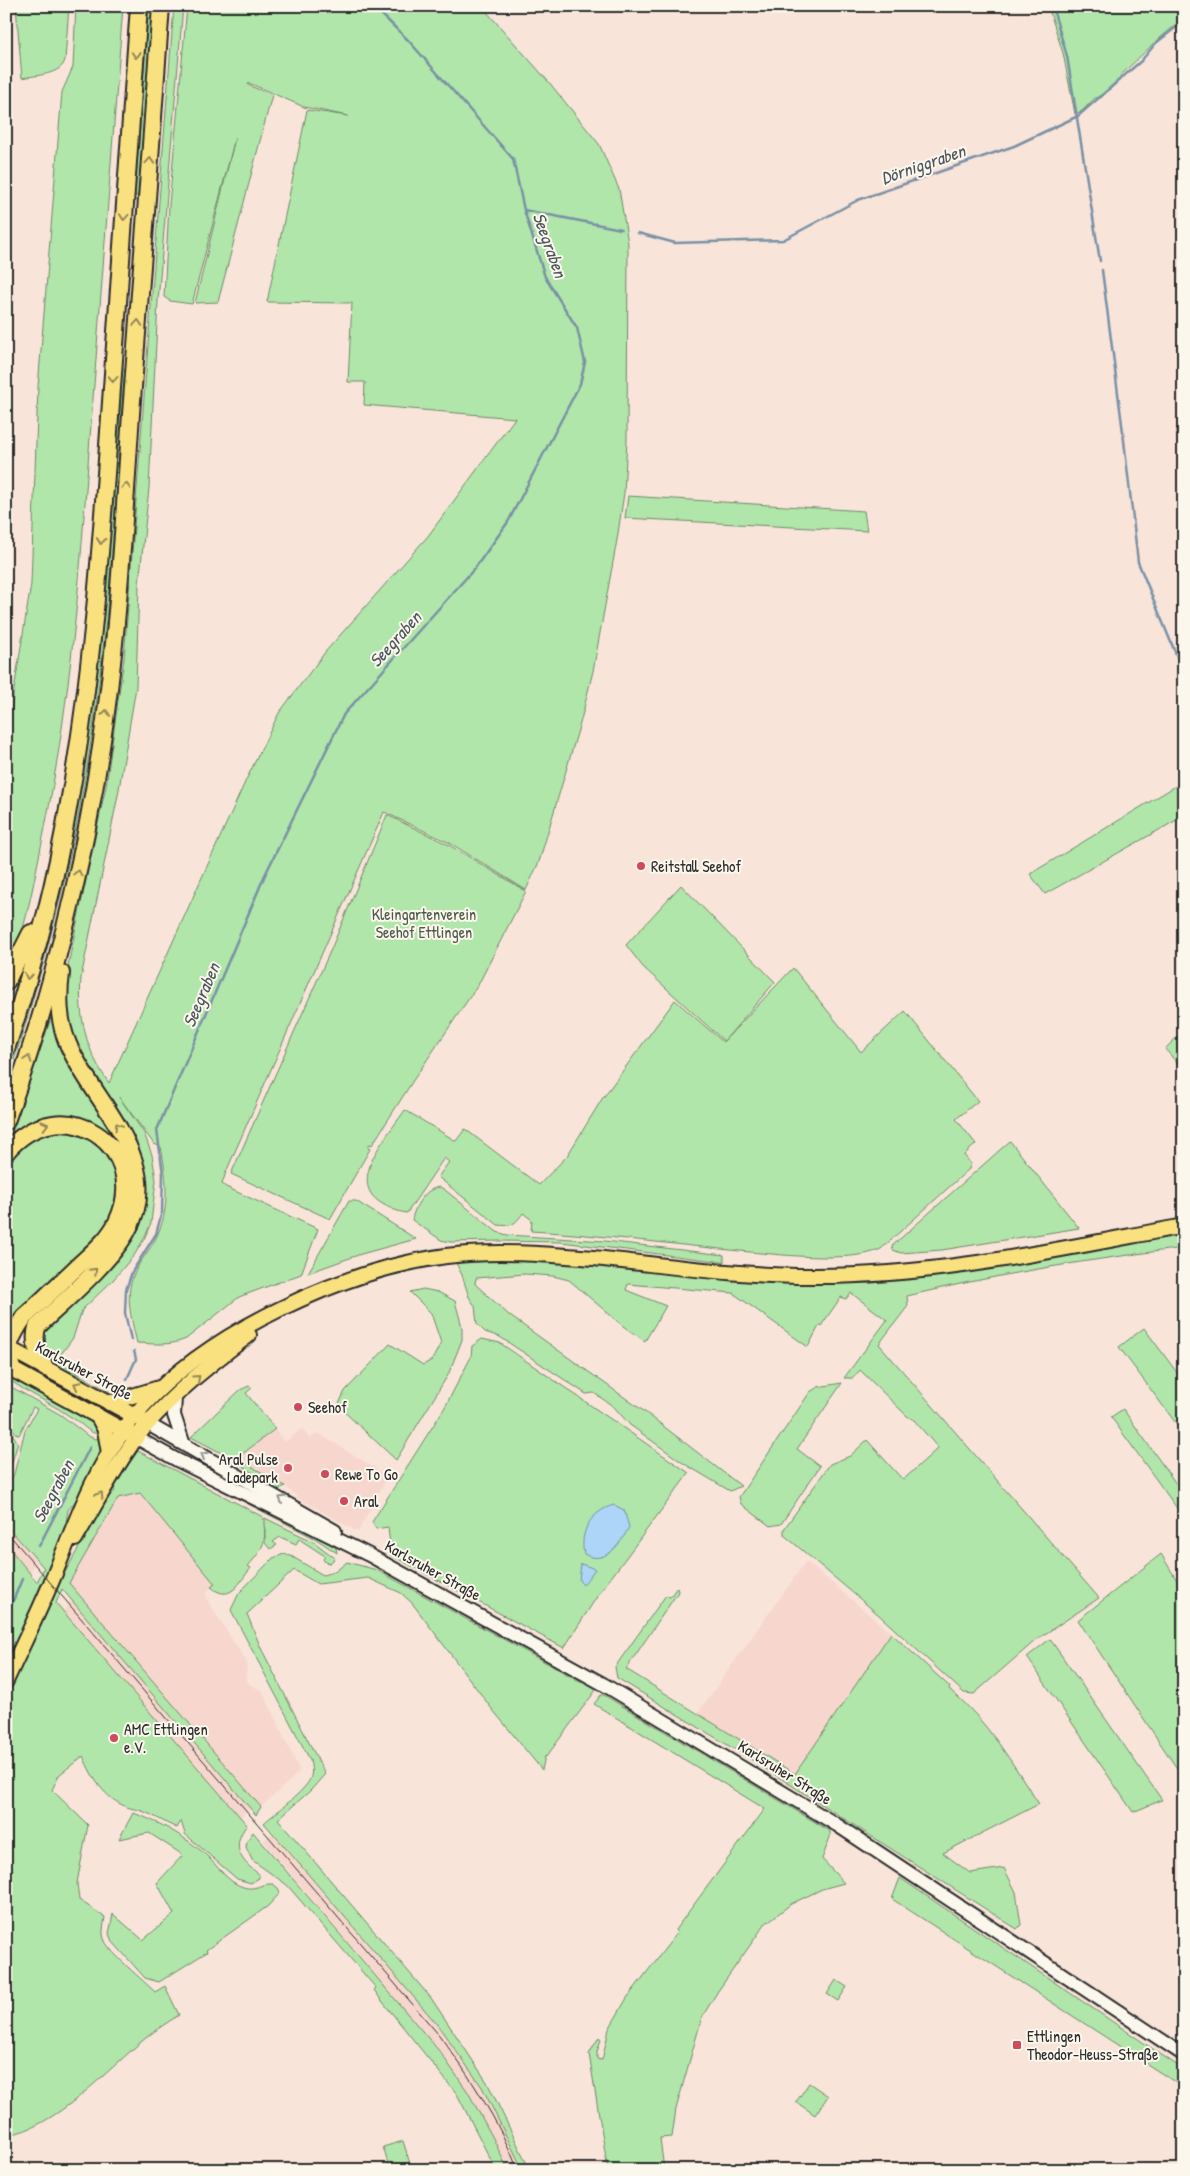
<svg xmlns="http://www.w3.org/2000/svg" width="1190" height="2176" viewBox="0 0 1190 2176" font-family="'Patrick Hand',sans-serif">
<rect width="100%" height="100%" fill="#f9e4da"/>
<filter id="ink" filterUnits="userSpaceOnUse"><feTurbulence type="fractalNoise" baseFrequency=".02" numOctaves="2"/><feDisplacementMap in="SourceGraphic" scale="10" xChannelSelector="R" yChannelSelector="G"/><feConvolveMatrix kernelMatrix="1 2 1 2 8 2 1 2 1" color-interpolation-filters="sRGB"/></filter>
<g filter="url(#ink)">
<g fill="#f7d7cd">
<polygon points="275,1429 285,1442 302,1429 310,1439 318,1433 388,1476 358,1532 298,1498 285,1486 237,1458"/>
<polygon points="140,1493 216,1584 207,1591 206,1598 247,1663 246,1679 250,1685 262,1690 299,1769 298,1773 261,1807 69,1583 118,1498"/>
<polygon points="6,1525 38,1561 30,1572 6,1544"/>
<polygon points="806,1561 891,1633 796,1775 697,1714"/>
<polygon points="71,1599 251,1808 240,1817 64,1612"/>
<polygon points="272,1833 436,2023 482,2087 523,2170 508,2170 493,2138 468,2092 440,2052 263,1841"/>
</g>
<g fill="#b0e6a9" stroke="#6e886a">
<path d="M16 6H69L65 60C61 75 37 75 22 78Z"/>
<path d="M76 6H123C110 176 97 346 84 516 76 628 64 738 41 847 32 890 25 935 6 975V740L31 584 38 387 62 92 73 67Z"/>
<polygon points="149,6 153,6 138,196 135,196"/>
<path d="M174 6H183L158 301 149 488 139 584 136 687 118 795 81 978C78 1017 86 1051 109 1083L246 780 279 713 326 651 428 536 515 418 364 405 365 382H348L352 303 267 302 307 110 348 116 304 107 249 83 248 85 272 95 218 302 195 303 235 138 192 304 170 301 164 297 169 205 187 6H480L486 11 548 81 599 144 619 189 628 243 627 440 624 493 617 540 593 671 581 720 539 862 526 890 450 843 384 812 226 1172 222 1184 226 1187 318 1229 301 1274 239 1297 186 1339C170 1346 154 1344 137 1343 131 1317 123 1292 137 1268 144 1255 154 1245 159 1231 170 1206 166 1173 161 1147L154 1144 119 1097 144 1133 152 1155 156 1180 151 1223 144 1239 135 1254 113 1280 82 1310 73 1338 56 1361 115 1395 108 1393 47 1360 40 1335 140 1214 102 1091 67 1027 64 984 106 786 124 658Z"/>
<path d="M1048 6H1184V19C1159 37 1142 55 1120 76L1122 78 1101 98H1095L1082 111 1075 114 1063 53Z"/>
<path d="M122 369H125C116 493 110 618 91 741 74 858 43 973 6 1085V1077C48 950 79 819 96 686 109 581 114 475 122 369Z"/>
<polygon points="628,496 864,511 867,531 625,518"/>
<polygon points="1184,781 1184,816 1045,894 1030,874"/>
<polygon points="387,815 449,845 526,891 478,985 414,1079 372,1145 369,1144 368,1148 370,1149 330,1219 231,1174 332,947"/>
<polygon points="681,885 775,982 724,1041 643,967 626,945"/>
<path d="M793 968 861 1052 905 1011 978 1101 956 1119 976 1144 964 1155 971 1164 969 1169 881 1249C851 1263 784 1255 750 1252 677 1245 604 1235 531 1231L532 1220 523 1213C515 1224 512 1227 498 1225L438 1177 449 1162 444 1158 407 1213C398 1212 389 1208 381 1203 345 1181 389 1134 405 1110L456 1141 465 1129 539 1185 567 1156 602 1099 675 1000 723 1042Z"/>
<path d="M54 1009C64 1057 94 1095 119 1136 149 1201 129 1232 81 1278 63 1296 44 1314 26 1332L24 1329 112 1243C139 1206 136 1151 93 1127 81 1121 71 1117 57 1118 36 1119 28 1128 11 1136Z"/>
<polygon points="1184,1030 1184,1071 1165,1049"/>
<polygon points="72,1129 105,1148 119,1178 115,1211 99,1236 6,1324 6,1162 11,1154 41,1131"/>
<polygon points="1010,1141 1079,1228 942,1250 901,1253 893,1250 892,1246"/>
<path d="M440 1187 445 1190 497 1232 507 1235 605 1241 724 1255V1262L561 1242 499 1241 450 1242 441 1240 412 1220C414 1207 425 1188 440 1187Z"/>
<polygon points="349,1201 356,1201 416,1239 361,1254 308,1273"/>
<path d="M1184 1233V1248C1091 1259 998 1274 907 1296L908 1306 879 1344 1099 1598 1036 1640 974 1694 964 1693 879 1615 784 1535V1529L830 1464 850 1456 867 1440 903 1480 938 1448 914 1420 907 1416 860 1370 853 1378H844L887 1320 851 1293 846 1299 841 1297 821 1326H819L808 1347 733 1293 628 1284 626 1290 666 1306 645 1341 623 1326 569 1280 553 1276 525 1274 476 1278 475 1284 510 1316 645 1412 741 1486 730 1491 683 1463 630 1425 614 1407 594 1393 586 1394 500 1337 485 1332 477 1324 475 1306 469 1297 462 1275 456 1263C559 1255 661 1275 764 1281 907 1288 1045 1259 1184 1233Z"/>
<polygon points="423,1289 438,1292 455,1301 462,1327 462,1340 448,1375 396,1460 338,1406 345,1391 390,1344 423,1365 432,1360 441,1343 431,1313 410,1292"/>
<polygon points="1144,1328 1184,1382 1184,1434 1119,1347"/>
<polygon points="482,1339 500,1343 689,1473 598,1595 564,1648 391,1555 388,1527 376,1529 372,1522 445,1407 471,1357 472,1346"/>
<path d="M6 1375 92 1423 96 1426 100 1434C90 1434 84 1426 77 1421 55 1405 29 1394 6 1378Z"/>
<polygon points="842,1383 797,1449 820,1466 781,1524 770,1526 741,1504 739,1497 810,1392 818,1387"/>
<path d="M6 1384 61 1415 88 1436 95 1439 104 1438 103 1453 79 1497 68 1510 64 1534 6 1664V1544L37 1582 44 1568 6 1525V1489L14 1474 25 1430 37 1409 33 1407 19 1435H17C6 1423 6 1399 6 1384Z"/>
<polygon points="249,1386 252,1388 246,1393 275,1429 237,1458 285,1486 277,1491 235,1460 191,1437 240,1390"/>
<polygon points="1123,1409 1184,1495 1184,1518 1111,1417"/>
<polygon points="6,1412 10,1430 18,1443 6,1481"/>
<polygon points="144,1450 150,1450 324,1539 336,1548 337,1553 316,1539"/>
<path d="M138 1451 263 1517C267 1542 264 1548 248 1566L251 1568C239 1582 231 1604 211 1587L215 1584 140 1493 118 1498 69 1583 261 1807 256 1815 62 1589 56 1603 247 1825C230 1846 240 1861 259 1874V1878L251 1883 237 1879 185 1834 181 1821 177 1828C165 1823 154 1815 142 1811 137 1809 132 1809 127 1807 104 1798 93 1779 83 1756L59 1775 52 1790 88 1825 77 1883 79 1900 105 1917C104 1925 101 1933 105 1941 110 1953 144 1981 155 1992L165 1986 179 2015C168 2022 157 2029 147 2037 110 2067 54 2130 6 2135V1695L49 1601 106 1499 115 1491 113 1486Z"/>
<polygon points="265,1518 314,1542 335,1558 330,1563 325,1562 323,1559 325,1556 299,1539 296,1544 280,1537 273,1542 277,1545 270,1549 265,1543"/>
<path d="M284 1554 291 1556 323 1575 336 1571 347 1562 377 1570 596 1690 546 1757 545 1756 542 1770 492 1709 412 1603 401 1593 368 1578 318 1584 294 1570 247 1614 260 1646 325 1774 311 1790 278 1819 431 1998 487 2082 530 2170H523L482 2087 436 2023 264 1823C276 1812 304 1792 310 1779 313 1773 311 1766 310 1760L231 1610 239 1593 273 1558Z"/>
<polygon points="1161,1554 1184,1592 1184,1779 1078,1620"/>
<path d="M677 1587 678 1592 626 1669 795 1774 891 1633 950 1687 949 1689C987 1720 1012 1763 1039 1804L943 1853 970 1873 1004 1868 1016 1892 1021 1925 1017 1929 736 1750 617 1678 615 1667 666 1595 670 1597Z"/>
<polygon points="1050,1639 1162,1800 1133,1812 1027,1657"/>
<polygon points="601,1695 604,1695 830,1831 830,1837 822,1859 844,1883 822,1889 791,1904 765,1924 718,1991 702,2017 676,2109 672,2137 660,2138 664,2170 608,2170 589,2054 599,2037 601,2039 597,2052 597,2059 602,2060 609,2029 627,1998 677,1933 675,1930 765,1809 594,1704"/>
<path d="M133 1813C158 1821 186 1837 206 1855 217 1865 227 1882 243 1887 255 1891 262 1883 273 1884L278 1888 280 1893 268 1906 206 1950 207 1952 159 1982 145 1978 112 1941 109 1934 113 1914 143 1940 174 1914 157 1883 183 1855 149 1833 119 1839Z"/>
<polygon points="253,1832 440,2052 468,2092 493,2138 508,2170 496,2170 457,2094 382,2001 374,1990 376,1988 287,1885 252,1860 246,1847 247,1841"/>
<polygon points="900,1878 1184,2070 1184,2088 892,1899"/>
<polygon points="836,1980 847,1987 838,2001 827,1994"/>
<polygon points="809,2083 828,2096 815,2115 796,2102"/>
<polygon points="403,2141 412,2170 390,2170 383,2147"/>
</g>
<g fill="#add5f7" stroke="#7991a5">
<path d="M614 1505 624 1510 629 1527C620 1545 605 1566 584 1554 579 1532 591 1511 614 1505Z"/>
<polygon points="581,1564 595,1569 583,1585 579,1580"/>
</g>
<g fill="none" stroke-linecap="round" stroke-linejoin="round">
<g stroke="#7991a5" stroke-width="2.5">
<polyline points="1052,6 1067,56 1100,261"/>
<polyline points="524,210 621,229"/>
<polyline points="638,233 675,243 783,240 858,200 1014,146 1078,116 1141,61 1156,43 1184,21"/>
<polyline points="1102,270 1123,432 1138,562 1184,674"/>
<polyline points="131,1340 125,1313 126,1290 132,1272 156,1234 162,1212 163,1174 157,1130 264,877 344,714 475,568 508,522 580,384 585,362 577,328 545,277 524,210 513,159 408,40 373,6"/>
<polyline points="127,1379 136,1359 134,1351"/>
<polyline points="39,1546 90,1447"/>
<polyline points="6,1618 22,1579"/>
</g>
<g stroke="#2b2b2b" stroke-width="16">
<g id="secondary">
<polyline points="175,1398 174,1415 183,1442"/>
<polyline points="148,1424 335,1531"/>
<polyline points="137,1438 177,1460 369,1555 603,1684 837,1825 1184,2055"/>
</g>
</g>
<g stroke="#2b2b2b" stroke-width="18">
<g id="primary">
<polyline points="6,1347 142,1420"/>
<polyline points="6,1366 132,1435"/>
<polyline points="109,1403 159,1388"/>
<polyline points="97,1415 105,1430 109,1453"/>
<path d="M75 1539C95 1506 113 1470 136 1438 164 1401 211 1363 249 1335"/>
<path d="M6 1681C24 1642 43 1604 58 1566 80 1509 102 1452 143 1406 180 1365 231 1333 280 1309 333 1283 387 1264 446 1256 495 1250 544 1254 593 1258 665 1265 737 1276 809 1276 936 1277 1060 1249 1184 1226"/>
</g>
</g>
<g stroke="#2b2b2b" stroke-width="20">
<g id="highway">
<polyline points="6,982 31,933"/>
<path d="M6 1049C33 969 55 885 69 803 93 670 102 536 111 402 120 270 130 138 139 6"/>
<path d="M6 1121C53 991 86 857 105 720 119 619 124 516 131 414 142 278 151 142 161 6"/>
<path d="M6 1152C62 1085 153 1147 117 1222 109 1239 93 1252 79 1265 61 1282 43 1300 24 1317 11 1337 5 1346 12 1369"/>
<path d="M45 1368C38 1354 33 1342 37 1327 64 1301 108 1264 126 1233 168 1162 93 1103 68 1044 58 1020 58 997 61 973"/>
</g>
</g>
<use href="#secondary" stroke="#fbf7ec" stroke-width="12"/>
<use href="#primary" stroke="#fae180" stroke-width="14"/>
<use href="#highway" stroke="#fae180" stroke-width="16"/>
<path stroke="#2b2b2b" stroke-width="1" d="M6 1531 439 2035C470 2076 499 2121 518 2170"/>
</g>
<defs><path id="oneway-chevron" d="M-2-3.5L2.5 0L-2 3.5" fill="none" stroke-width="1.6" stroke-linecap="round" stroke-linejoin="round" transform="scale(1.25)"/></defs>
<g stroke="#928656">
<use href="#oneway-chevron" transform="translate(136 55) rotate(94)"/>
<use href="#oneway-chevron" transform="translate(150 161) rotate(-86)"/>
<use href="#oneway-chevron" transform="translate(124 217) rotate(94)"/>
<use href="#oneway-chevron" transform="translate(138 323) rotate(-86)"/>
<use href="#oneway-chevron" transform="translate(113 379) rotate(94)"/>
<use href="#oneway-chevron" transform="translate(126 486) rotate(-86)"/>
<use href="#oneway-chevron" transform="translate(101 541) rotate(95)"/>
<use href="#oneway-chevron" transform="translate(106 713) rotate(-84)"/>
<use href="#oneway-chevron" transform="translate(78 873) rotate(-78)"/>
<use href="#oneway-chevron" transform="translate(28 976) rotate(104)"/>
<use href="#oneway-chevron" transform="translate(28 1059) rotate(-72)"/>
<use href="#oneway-chevron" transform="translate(45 1125) rotate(-14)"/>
<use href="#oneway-chevron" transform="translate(118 1126) rotate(-121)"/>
<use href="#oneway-chevron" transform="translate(94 1271) rotate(-45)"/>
<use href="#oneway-chevron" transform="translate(197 1378) rotate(-42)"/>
<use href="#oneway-chevron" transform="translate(77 1385) rotate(-152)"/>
<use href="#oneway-chevron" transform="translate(100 1495) rotate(-58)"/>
</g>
<g stroke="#93918c">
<use href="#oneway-chevron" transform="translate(204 1455) rotate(-150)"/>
<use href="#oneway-chevron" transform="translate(282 1499) rotate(-150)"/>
</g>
</g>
<g fill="#d1495b" stroke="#fbf7ec" stroke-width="2">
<circle cx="641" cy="866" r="5"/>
<circle cx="298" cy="1407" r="5"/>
<circle cx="288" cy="1468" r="5"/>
<circle cx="325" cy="1474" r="5"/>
<circle cx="344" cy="1501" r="5"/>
<circle cx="114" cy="1738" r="5"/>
<rect x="1012" y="2040" width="10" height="10" rx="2.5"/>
</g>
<g text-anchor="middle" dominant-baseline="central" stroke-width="4" stroke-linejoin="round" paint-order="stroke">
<g font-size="16" fill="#2b2b2b" stroke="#fbf7ec" text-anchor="start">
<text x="651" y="866">Reitstall Seehof</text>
<text x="308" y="1407">Seehof</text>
<text x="278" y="1459" text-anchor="end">Aral Pulse<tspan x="278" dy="18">Ladepark</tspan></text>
<text x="335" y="1474">Rewe To Go</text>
<text x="354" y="1501">Aral</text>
<text x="124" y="1729">AMC Ettlingen<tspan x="124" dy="18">e.V.</tspan></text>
<text x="1027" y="2036">Ettlingen<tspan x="1027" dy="18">Theodor-Heuss-Straße</tspan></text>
</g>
<g font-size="16" fill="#4c5a4a" stroke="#fbf7ec">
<text x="424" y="914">Kleingartenverein<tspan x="424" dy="18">Seehof Ettlingen</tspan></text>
</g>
<g font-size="16" fill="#2b2b2b" stroke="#fbf7ec">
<text transform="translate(84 1370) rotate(28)">Karlsruher Straße</text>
<text transform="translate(433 1570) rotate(29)">Karlsruher Straße</text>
<text transform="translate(785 1772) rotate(32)">Karlsruher Straße</text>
</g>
<g font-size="18" font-style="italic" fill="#4c565e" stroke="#fbf7ec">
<text transform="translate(923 164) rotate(-19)">Dörniggraben</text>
<text transform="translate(550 245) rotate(70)">Seegraben</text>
<text transform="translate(395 639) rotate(-48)">Seegraben</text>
<text transform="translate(201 995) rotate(-67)">Seegraben</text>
<text transform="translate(53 1491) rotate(-62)">Seegraben</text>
</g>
</g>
<rect width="1190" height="2176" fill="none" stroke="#fbf7ec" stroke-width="25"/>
<rect x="12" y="12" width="1165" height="2151" fill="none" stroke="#2b2b2b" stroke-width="2" filter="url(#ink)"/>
</svg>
